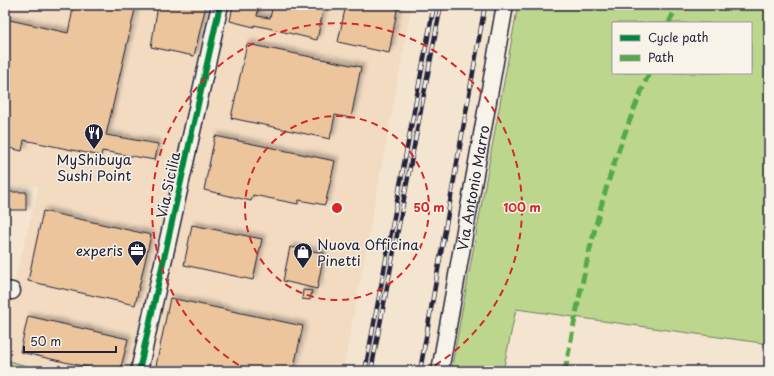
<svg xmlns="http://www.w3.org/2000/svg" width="774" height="376" viewBox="0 0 774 376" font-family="'Playpen Sans',sans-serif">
<defs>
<filter id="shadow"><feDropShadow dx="3.5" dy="-3.5" stdDeviation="2" flood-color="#0004"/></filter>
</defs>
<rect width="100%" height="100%" fill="#f4e5d1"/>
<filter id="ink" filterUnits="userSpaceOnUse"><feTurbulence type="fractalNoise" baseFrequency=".025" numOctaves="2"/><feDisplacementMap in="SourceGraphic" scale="8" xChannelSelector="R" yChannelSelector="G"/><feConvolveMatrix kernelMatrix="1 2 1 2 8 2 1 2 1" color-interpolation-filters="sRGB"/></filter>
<g filter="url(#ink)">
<polygon fill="#f2dbc1" points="5,5 412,5 343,371 43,371 5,362 5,289 12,291 39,186 5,185"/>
<g fill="#bcd68d" stroke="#6f7c64" fill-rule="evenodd">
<path d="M518 5H769V344L516 309 503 371H451ZM613 23H751V73H613Z"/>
<polygon points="5,360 46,371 5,371"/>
</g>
<g fill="#ecc59c" stroke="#22223b" filter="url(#shadow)">
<polygon points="74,5 136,5 106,135 158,144 155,160 102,151 101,156 24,140 22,151 5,147 5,19 68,33"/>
<polygon points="158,5 206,5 194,56 151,47"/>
<polygon points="233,5 247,5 247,6 258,9 257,16 270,18 273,5 342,5 342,9 324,6 317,40 268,28 254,25 254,27 230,21"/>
<polygon points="346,5 398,5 389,53 338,42"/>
<polygon points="247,44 361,67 351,118 335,115 330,139 231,118"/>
<polygon points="215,136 335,161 325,205 299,200 298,204 253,195 251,201 204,190"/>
<rect x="5" y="192" width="21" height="18"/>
<polygon points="43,211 151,235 135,305 28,281"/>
<polygon points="192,225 262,239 253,280 184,265"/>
<polygon points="290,247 324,253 317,289 283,281"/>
<polygon points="303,290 312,291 310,300 302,299"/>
<polygon points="170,298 303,326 293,371 155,371"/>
<polygon points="28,316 128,339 120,371 105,371 20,352"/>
</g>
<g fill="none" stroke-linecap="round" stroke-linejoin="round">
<g stroke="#22223b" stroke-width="19">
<g id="minor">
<polyline points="5,290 12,291"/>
<polyline points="139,371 220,5"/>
<path id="s1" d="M440 371 505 5"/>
</g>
</g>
<use href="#minor" stroke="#f7f3e8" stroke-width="16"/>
<g stroke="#22223b" stroke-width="4.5">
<g id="rail">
<polyline points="365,371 434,5"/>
<polyline points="371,371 441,5"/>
<polyline points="420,371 485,5"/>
</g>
</g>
<use href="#rail" stroke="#f7f3e8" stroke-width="3" stroke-dasharray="9" stroke-linecap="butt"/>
<g stroke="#53aa46" stroke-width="5" stroke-dasharray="10 5" stroke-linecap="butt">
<polyline points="669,23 677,5"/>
<path d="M565 371C576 313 587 253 604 196 616 154 632 113 649 73"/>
</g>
<g stroke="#f7f3e8" stroke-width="8">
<polyline id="cycleway" points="139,371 220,5"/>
</g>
<use href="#cycleway" stroke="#00873e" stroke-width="6"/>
</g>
</g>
<g fill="none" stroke="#d62828" stroke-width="2" stroke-dasharray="7 5">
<circle cx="337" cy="208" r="92"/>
<path d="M249 371A185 185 0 1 1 425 371"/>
</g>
<defs>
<g id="restaurant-pin" transform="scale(1)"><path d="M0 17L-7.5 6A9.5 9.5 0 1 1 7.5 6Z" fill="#22223b" stroke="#f7f3e8"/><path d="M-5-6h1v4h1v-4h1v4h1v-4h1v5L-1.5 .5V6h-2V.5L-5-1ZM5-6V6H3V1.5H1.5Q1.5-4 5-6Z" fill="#fff"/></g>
<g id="office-pin" transform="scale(1)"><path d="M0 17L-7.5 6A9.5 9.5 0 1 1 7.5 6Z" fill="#22223b" stroke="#f7f3e8"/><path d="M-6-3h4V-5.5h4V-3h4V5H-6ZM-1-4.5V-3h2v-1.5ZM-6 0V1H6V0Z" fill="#fff"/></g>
<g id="shop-pin" transform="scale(1)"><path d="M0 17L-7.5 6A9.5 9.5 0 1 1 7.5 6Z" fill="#22223b" stroke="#f7f3e8"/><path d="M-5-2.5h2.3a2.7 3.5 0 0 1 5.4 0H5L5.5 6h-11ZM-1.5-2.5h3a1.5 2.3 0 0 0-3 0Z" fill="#fff"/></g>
</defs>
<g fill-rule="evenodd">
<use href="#restaurant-pin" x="94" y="133"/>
<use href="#office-pin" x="137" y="250"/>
<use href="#shop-pin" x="303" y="252"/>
</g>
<g text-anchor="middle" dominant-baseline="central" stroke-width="3" stroke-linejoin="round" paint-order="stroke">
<g font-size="14" fill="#22223b" stroke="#f7f3e8">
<text x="94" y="159">MyShibuya<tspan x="94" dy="16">Sushi Point</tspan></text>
<text x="317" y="244" text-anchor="start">Nuova Officina<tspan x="317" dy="16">Pinetti</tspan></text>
<text x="123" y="250" text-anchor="end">experis</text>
</g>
<g font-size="14" fill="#22223b" stroke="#f7f3e8">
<text transform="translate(168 185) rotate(-78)">Via Sicilia</text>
<text stroke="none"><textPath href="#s1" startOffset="186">Via Antonio Marro</textPath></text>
</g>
</g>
<circle cx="337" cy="208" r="6" fill="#d62828" stroke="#f7f3e8" stroke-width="2"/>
<g font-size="12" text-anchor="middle" font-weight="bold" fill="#d62828" stroke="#f7f3e8" stroke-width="3" stroke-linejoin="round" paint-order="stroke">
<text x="429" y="212">50 m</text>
<text x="522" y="212">100 m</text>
</g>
<rect width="774" height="376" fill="none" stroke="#f7f3e8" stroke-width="20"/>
<rect x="10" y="10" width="754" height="356" fill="none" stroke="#22223b" stroke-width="1.5" filter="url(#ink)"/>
<rect x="612" y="22" width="140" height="52" fill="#f7f3e8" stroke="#a29fa3"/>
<rect x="620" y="35" width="20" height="6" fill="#00873e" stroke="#a29fa3"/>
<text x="648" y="42" font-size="12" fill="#22223b">Cycle path</text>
<rect x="620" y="55" width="20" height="6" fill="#53aa46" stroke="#a29fa3"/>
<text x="648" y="62" font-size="12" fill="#22223b">Path</text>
<path d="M24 346v6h92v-6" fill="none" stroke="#22223b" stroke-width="2"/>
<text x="30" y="346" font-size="12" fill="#22223b" stroke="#f7f3e8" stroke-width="3" paint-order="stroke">50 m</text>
</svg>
